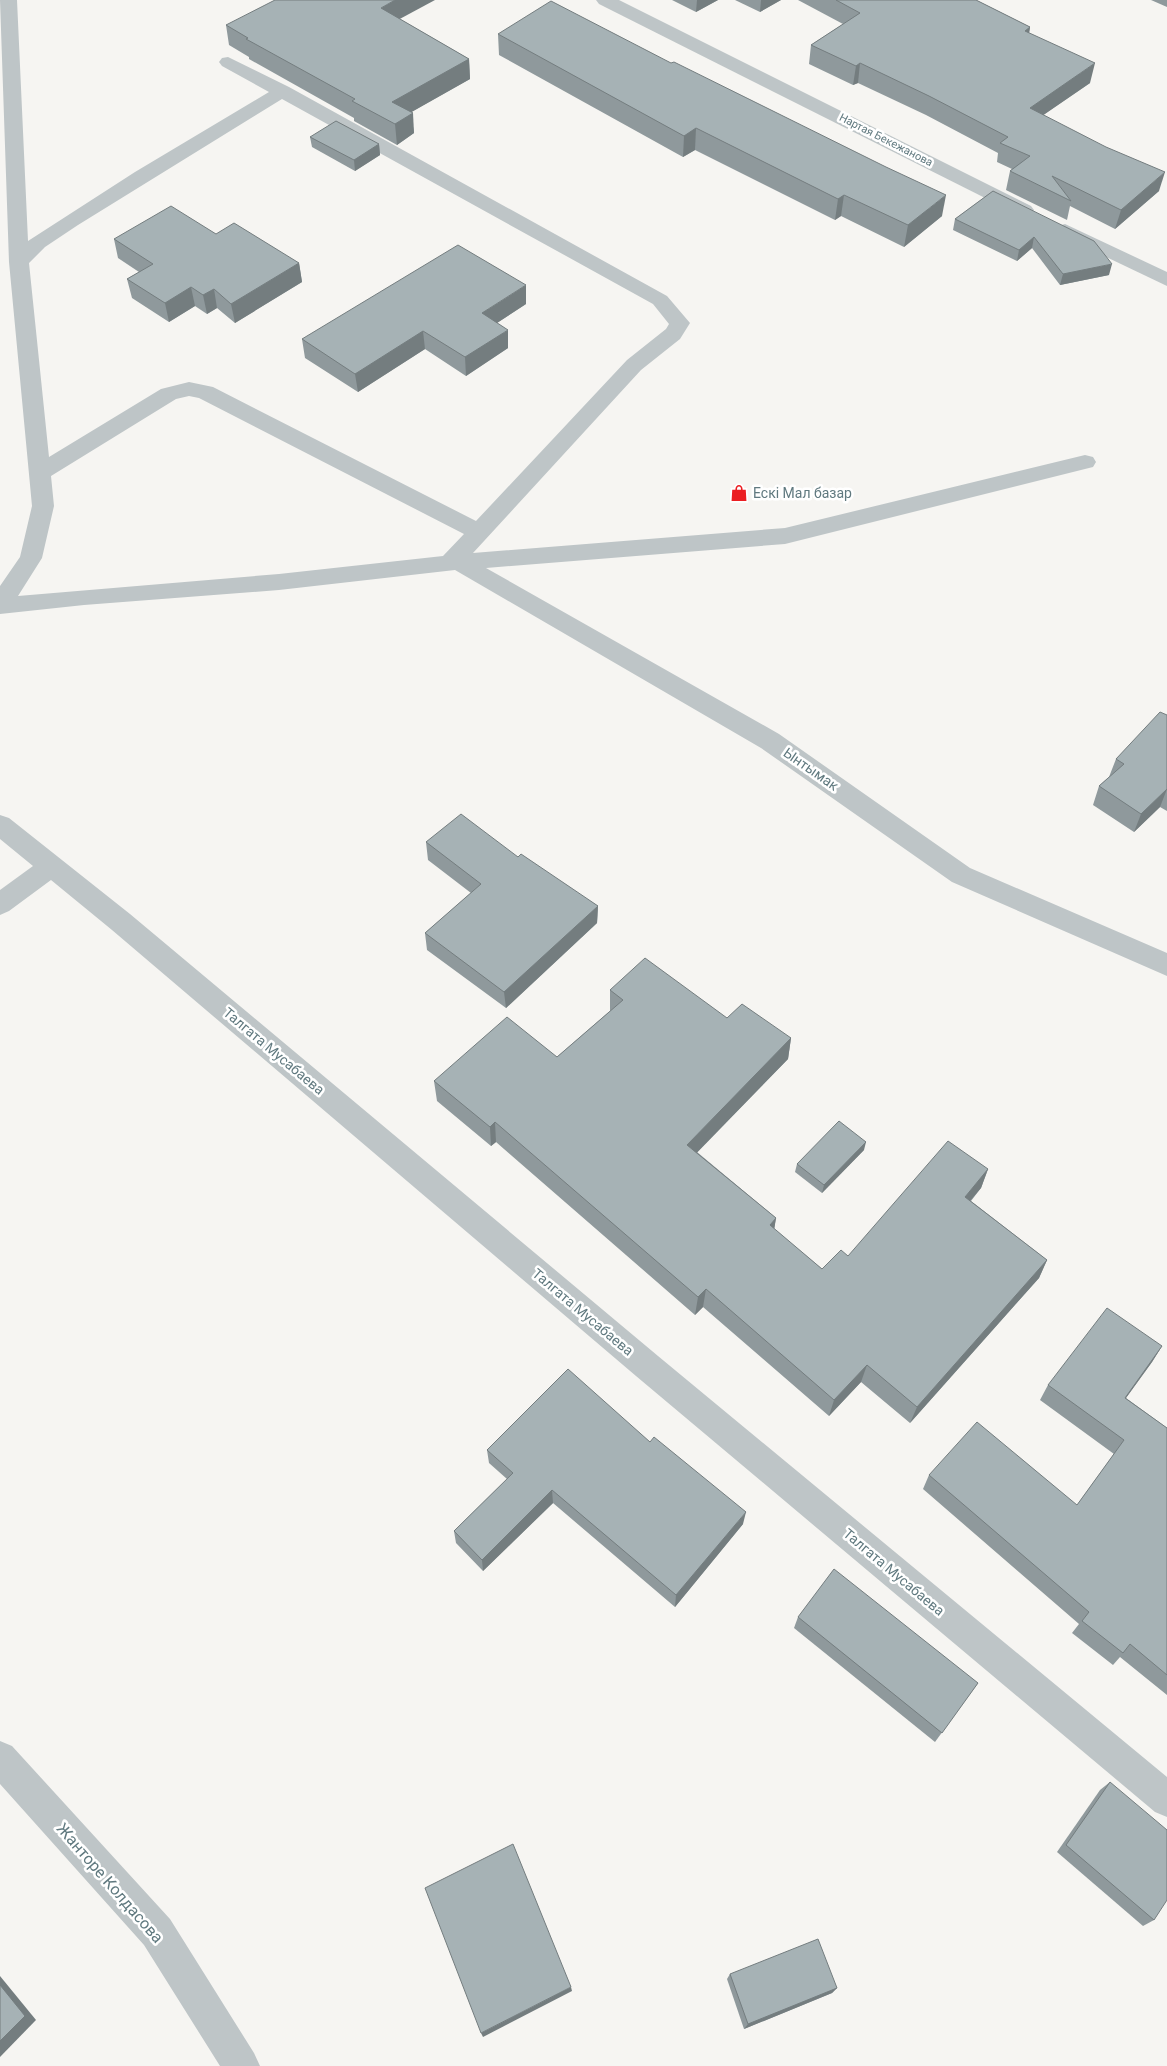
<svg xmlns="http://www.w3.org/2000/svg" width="1167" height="2066" viewBox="0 0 1167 2066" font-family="Roboto,sans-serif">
<rect width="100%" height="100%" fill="#f6f5f2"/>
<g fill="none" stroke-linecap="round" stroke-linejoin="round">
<g fill="#bec5c7" fill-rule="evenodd">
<path d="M0 0H17L28 241 135 172 269 92 222 66 219 62 222 58 228 57 289 87 667 296 690 323 680 339 641 370 473 553 785 528 1085 455 1093 457 1096 462 1093 467 785 544 486 568 779 734 970 868 1167 953V976L952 882 761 748 455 570 279 590 84 605 0 614V586L20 557 32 506 9 262ZM282 99 653 304 669 324 666 329 627 360 476 521 213 387 189 382 161 389 49 457 29 263 45 247 78 225ZM189 396 199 398 464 534 443 556 279 574 18 596 42 558 54 506 51 476 176 399Z"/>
<polygon points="596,0 619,0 1031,206 1034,210 1031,214 1024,216 1017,214 599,4"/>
<polygon points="1065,224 1167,272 1167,286 1058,234 1055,230 1058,226"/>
<polygon points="0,815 9,818 130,914 658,1356 1167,1777 1167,1817 1155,1812 636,1376 112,930 51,880 9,911 0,915 0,890 33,866 0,839"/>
<polygon points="0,1741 12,1746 170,1919 254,2053 260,2066 220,2066 144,1945 0,1784"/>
</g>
</g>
<g fill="#8f999c">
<polygon points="672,0 718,0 696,12"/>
<polygon points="735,0 781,0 760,12"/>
<polygon points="798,0 976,0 1030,27 1029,33 1090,83 1043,115 1159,191 1115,229 1070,206 1067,220 1006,190 1010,171 1012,169 997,162 998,153 926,115 858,83 853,85 809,64 811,45 843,24"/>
<polygon points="1151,0 1167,0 1167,7"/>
<polygon points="400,19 469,59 470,79 411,112 414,133 397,145 354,121 354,118 249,59 249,57 229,45 226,25"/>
<polygon points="498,34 942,216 904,247 841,216 835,220 695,150 683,157 499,55"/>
<polygon points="310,137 379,144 380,155 355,171 312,147"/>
<polygon points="993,191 1109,275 1060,285 1032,248 1017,261 953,230 955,219"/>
<polygon points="216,234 299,263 302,282 235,323 217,308 207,314 195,306 169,322 132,298 127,279 139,272 118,258 114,239"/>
<polygon points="526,304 497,323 508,348 466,376 425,349 358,392 305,358 302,339"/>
<polygon points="1167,715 1167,811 1160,807 1134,832 1093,805 1099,786 1109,777 1116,759"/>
<polygon points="426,842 518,857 598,906 597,923 506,1008 427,950 425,933 471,893 428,860"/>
<polygon points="610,990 727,1018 791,1038 788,1059 697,1152 776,1218 774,1229 822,1269 848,1256 988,1169 981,1188 971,1201 1047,1260 1039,1278 910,1423 861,1382 829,1416 703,1307 695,1315 496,1142 491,1146 437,1101 434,1081 557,1057 610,1011"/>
<polygon points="864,1150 822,1193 795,1172 797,1164"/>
<polygon points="1162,1346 1152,1362 1126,1398 1167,1428 1167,1695 1120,1657 1113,1665 1072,1633 1079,1624 923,1489 929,1475 1077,1505 1114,1454 1040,1400 1048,1385"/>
<polygon points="487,1450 743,1524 675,1607 553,1503 483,1571 456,1543 454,1531 507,1479 489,1463"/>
<polygon points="798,1617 978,1683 935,1742 794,1628"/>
<polygon points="1110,1782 1154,1920 1143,1926 1057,1852 1100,1790"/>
<polygon points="730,1974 837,1988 832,1993 744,2029 727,1979"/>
</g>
<g fill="#747d7f">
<polygon points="395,0 435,0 383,28 381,8"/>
<polygon points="697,0 718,0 696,12"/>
<polygon points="761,0 781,0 760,12"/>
<polygon points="1030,27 1027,47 1025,31"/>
<polygon points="469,59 470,79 394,122 392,102"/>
<polygon points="860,63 858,83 853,85 856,66"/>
<polygon points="1095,63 1090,83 1026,127 1030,108"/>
<polygon points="413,113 414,133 397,145 395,124"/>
<polygon points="696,128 695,150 683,157 684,136"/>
<polygon points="379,144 380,155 355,171 354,160"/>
<polygon points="1165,172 1159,191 1115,229 1121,210"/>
<polygon points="844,195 841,216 835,220 838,199"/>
<polygon points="946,195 942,216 904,247 908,225"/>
<polygon points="1034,237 1032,248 1017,261 1019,250"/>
<polygon points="299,263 302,282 235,323 231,304"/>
<polygon points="1112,264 1109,275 1060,285 1063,274"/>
<polygon points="526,285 526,304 483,332 482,313"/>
<polygon points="191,287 195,306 169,322 165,303"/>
<polygon points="214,289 217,308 207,314 203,295"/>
<polygon points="508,330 508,348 466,376 465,357"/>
<polygon points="423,331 425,349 358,392 355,374"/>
<polygon points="1167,789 1160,807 1134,832 1141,814"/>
<polygon points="598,906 597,923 506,1008 504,992"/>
<polygon points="791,1038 788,1059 686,1164 687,1145"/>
<polygon points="495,1122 496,1142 491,1146 490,1127"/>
<polygon points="866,1142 864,1150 822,1193 824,1185"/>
<polygon points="988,1169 981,1188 958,1215 965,1197"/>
<polygon points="776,1218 773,1237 770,1225"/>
<polygon points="1047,1260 1039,1278 910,1423 917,1407"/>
<polygon points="706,1289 703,1307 695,1315 698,1297"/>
<polygon points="1162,1346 1152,1362 1115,1413 1125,1398"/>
<polygon points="867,1365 861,1382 829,1416 834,1400"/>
<polygon points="552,1490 553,1503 483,1571 482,1560"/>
<polygon points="746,1512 743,1524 675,1607 676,1595"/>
<polygon points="0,1976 36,2020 0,2057"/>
<polygon points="571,1987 572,1991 483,2037 481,2033"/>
<polygon points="837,1988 832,1993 744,2029 748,2024"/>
</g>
<g fill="#a6b2b5" stroke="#747d7f">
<polygon points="275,0 395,0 381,8 469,59 392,102 413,113 395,124 352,101 355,99 246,39 248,38 226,25"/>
<polygon points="836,0 976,0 1030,27 1025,31 1095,63 1030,108 1106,147 1165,172 1121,210 1052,176 1071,201 1010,171 1030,156 1000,143 1008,137 929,96 860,63 856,66 811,45 860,13"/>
<polygon points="551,1 671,63 674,62 886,167 946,195 908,225 844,195 838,199 696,128 684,136 498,34"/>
<polygon points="336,121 379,144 354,160 310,137"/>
<polygon points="993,191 1094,241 1112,264 1063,274 1034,237 1019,250 955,219"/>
<polygon points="171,206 216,234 234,223 299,263 231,304 214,289 203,295 191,287 165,303 127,279 153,264 114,239"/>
<polygon points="458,245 526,285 482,313 508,330 465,357 423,331 355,374 302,339"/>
<polygon points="1160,712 1167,715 1167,789 1141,814 1099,786 1124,764 1116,759"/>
<polygon points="461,814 518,857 521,854 598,906 504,992 425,933 481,884 426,842"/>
<polygon points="645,958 727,1018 742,1004 791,1038 687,1145 776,1218 770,1225 822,1269 841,1250 848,1256 948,1141 988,1169 965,1197 1047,1260 917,1407 867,1365 834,1400 706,1289 698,1297 495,1122 490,1127 434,1081 507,1017 557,1057 623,1000 610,990"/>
<polygon points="839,1121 866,1142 824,1185 797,1164"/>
<polygon points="1107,1308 1162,1346 1125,1398 1167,1428 1167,1675 1130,1644 1123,1653 1082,1621 1089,1612 929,1475 977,1422 1077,1505 1124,1440 1048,1385"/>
<polygon points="568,1369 650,1442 654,1437 746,1512 676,1595 552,1490 482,1560 454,1531 513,1473 487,1450"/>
<polygon points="834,1569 978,1683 942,1733 798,1617"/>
<polygon points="1110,1782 1167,1830 1167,1900 1154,1920 1066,1845"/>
<polygon points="513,1844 571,1987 481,2033 425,1888"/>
<polygon points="818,1939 837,1988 748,2024 730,1974"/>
<polygon points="0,1985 25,2016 0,2041"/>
</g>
<defs>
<g id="shop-bare" transform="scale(1.35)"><path d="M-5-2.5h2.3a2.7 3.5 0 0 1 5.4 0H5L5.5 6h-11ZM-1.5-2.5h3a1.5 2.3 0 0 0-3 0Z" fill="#eb1e22" stroke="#fff" stroke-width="2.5" paint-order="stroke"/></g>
</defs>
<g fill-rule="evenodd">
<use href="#shop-bare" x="739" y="493"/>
</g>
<g text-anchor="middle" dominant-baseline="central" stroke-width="5" stroke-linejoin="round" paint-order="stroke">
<g font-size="11" fill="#60797f" stroke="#fff">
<text transform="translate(886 140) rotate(27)">Нартая Бекежанова</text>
</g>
<g font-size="14" fill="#60797f" stroke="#fff" text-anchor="start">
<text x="753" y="493">Ескі Мал базар</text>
</g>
<g font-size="14" fill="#60797f" stroke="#fff">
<text transform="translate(811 769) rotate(35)">Ынтымак</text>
<text transform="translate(274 1051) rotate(40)">Талгата Мусабаева</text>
<text transform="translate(583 1312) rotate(40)">Талгата Мусабаева</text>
<text transform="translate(894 1572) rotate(40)">Талгата Мусабаева</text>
</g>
<g font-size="16" fill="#60797f" stroke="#fff">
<text transform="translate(110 1883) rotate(49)">Жанторе Колдасова</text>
</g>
</g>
</svg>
